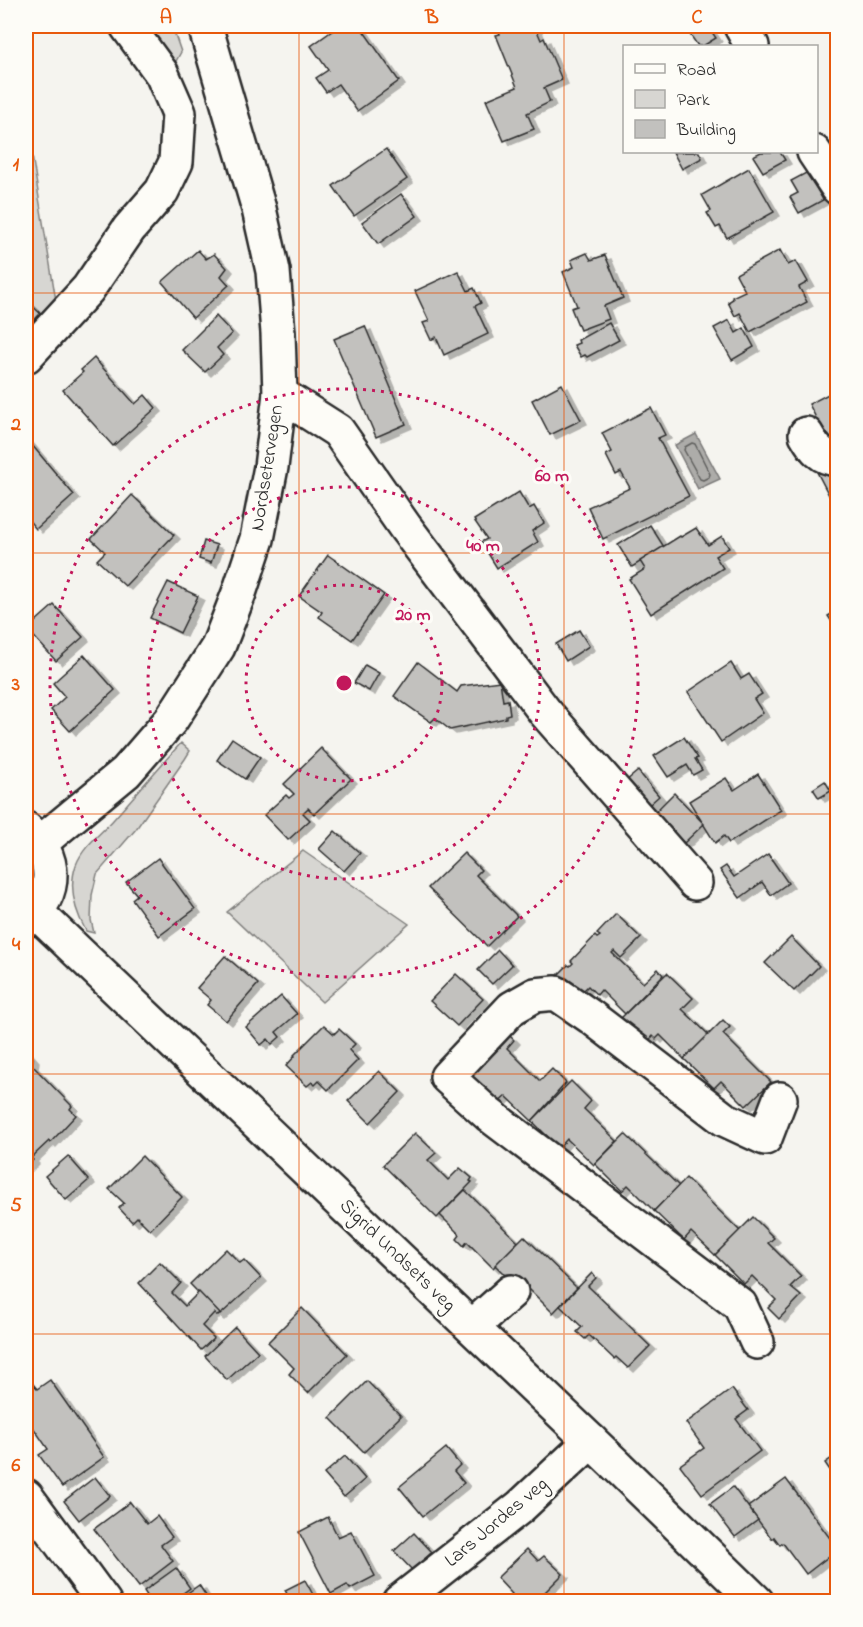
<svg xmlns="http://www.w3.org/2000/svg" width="863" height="1627" viewBox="0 0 863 1627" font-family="'Indie Flower',sans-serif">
<defs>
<filter id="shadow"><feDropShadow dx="6" dy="4" stdDeviation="0" flood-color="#0004"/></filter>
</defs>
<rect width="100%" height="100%" fill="#f5f4ef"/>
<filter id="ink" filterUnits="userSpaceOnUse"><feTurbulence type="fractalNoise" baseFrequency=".0167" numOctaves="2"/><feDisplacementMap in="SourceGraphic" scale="12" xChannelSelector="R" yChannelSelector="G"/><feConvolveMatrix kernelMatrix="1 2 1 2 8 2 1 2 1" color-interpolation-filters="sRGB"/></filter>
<g filter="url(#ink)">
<g fill="#d7d6d2" stroke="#81807e" stroke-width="1.5">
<polygon points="142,26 172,26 181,52 176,61 163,57"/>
<polygon points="26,119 59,319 26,352"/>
<path d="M181 743 190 751 185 759 136 829 97 874 92 895 91 920 94 933 86 931C75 911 68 888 76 865 83 846 101 834 114 819 136 794 158 768 181 743Z"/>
<polygon points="303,851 409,924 322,1002 227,912"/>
</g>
<polygon fill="#adaca9" stroke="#797877" stroke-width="1.5" points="696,434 720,479 698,489 675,445"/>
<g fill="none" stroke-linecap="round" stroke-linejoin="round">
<polygon stroke="#5f5f5d" stroke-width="1.5" points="692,443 695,444 710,474 709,477 703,480 700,479 684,450 685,447"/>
</g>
<g fill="#c2c1be" stroke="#2b2b2b" stroke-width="1.5" filter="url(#shadow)">
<polygon points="339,26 360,26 399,81 357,111 338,84 326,92 316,78 328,70 311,46"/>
<polygon points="497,26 535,26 541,40 544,38 562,80 544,88 550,102 527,113 534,129 504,141 486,100 517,87 496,35 500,34"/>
<polygon points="684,26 708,26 716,38 703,46 698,46"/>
<polygon points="386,149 407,179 354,216 333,186"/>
<polygon points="673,152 699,152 702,158 682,169"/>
<polygon points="761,152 780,152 785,160 763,172 753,156"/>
<polygon points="749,168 774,212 727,238 720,226 716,228 707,213 711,211 702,195"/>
<polygon points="806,173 808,174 823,200 799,213 790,197 798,193 791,181"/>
<polygon points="401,194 417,216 378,244 362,222"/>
<polygon points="198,250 206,259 214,254 227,268 221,276 229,285 193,318 162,282"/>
<polygon points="780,250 788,265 796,261 808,282 799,287 807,302 750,332 740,313 735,316 728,302 733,299 732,297 745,291 736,274"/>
<polygon points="587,253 591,260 605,255 623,298 604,306 609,319 580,330 571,308 577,306 563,272 574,267 571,260"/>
<polygon points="458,271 468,291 474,288 481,303 475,306 488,334 444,355 436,337 431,340 423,323 429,321 415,291"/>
<polygon points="26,300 42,315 26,333"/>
<polygon points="216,316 232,333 217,348 223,355 205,372 182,350"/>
<polygon points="729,320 736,333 744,328 754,347 732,360 714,328"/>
<polygon points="609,323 619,340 587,357 585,355 581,357 574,345 579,343 578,340"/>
<polygon points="365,326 406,424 376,437 334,339"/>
<polygon points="94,358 135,404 145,395 156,408 113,446 63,390 83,372 81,370"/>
<polygon points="562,384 581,420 550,435 532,400"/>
<polygon points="838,389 838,448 834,450 821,427 819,428 814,419 816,418 809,404"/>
<polygon points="651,408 665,435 658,438 689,496 603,539 588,507 630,488 621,472 616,475 606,455 612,452 602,433"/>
<polygon points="26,438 74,495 36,529 26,517"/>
<polygon points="838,462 838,498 832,501 817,472"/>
<polygon points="519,492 529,509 534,506 544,523 532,531 538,542 497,568 481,542 487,539 474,520"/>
<polygon points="132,495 174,535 125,586 97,560 105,552 91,539"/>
<polygon points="650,525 664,547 632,567 618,545"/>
<polygon points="696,528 708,545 722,536 729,548 715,556 723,568 651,614 629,579 645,569 640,561 680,536 681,537"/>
<polygon points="204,541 217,545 211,563 199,559"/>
<polygon points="328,555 384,595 352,640 319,617 322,612 299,596"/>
<polygon points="168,582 198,596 180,633 150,618"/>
<polygon points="54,605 83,637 56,661 27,629"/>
<polygon points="838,610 838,631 828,616"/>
<polygon points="579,630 589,646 566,661 556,644"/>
<polygon points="84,655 115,690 70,731 51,710 65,697 53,683"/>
<polygon points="418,662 457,692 461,686 500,681 503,701 508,700 510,714 506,715 506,718 450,730 435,718 431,722 394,696"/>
<polygon points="731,663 741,679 749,674 762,694 754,699 763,713 721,742 688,692"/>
<polygon points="365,665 379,673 369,691 354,683"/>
<polygon points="684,737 698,758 695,759 702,770 693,775 687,765 668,777 654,756"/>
<polygon points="232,738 260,757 245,779 217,760"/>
<polygon points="321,748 351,779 314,814 308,808 303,813 310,820 288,840 264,815 286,795 289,798 294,794 284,784"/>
<polygon points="638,771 659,796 641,812 620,786"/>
<polygon points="758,774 781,810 729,843 724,836 715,843 689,801 726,778 734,790"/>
<polygon points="825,781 831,791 819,798 813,789"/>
<polygon points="674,793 704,824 684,843 654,813"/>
<polygon points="335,831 360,853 344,871 319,849"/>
<polygon points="464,853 481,870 476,875 517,916 487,946 428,888"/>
<polygon points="768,854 788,883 771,895 762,882 740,898 720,870 726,866 734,877"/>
<polygon points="158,858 195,909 159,936 132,899 137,895 126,882"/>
<polygon points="616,914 641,938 621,958 614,951 612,953 643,983 658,969 663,975 625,1014 601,990 597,995 588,986 578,996 558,975 568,965 570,966 573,963 571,961 595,936 597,938 600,936 597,934"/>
<polygon points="791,937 819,966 794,991 765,963"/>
<polygon points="498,950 512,965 492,984 478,970"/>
<polygon points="225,956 258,984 226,1021 207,1005 211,1000 197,988"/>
<polygon points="667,973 693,998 682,1009 709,1035 684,1059 660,1035 656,1039 653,1036 645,1045 619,1020"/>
<polygon points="456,974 483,999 457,1026 430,1001"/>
<polygon points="281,996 297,1014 276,1032 280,1037 272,1044 268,1039 261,1045 246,1027"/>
<polygon points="723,1020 730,1027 723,1034 771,1082 746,1106 721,1081 714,1088 684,1059"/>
<polygon points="324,1025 334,1034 339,1029 355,1044 349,1050 358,1060 328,1090 319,1081 315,1085 312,1082 307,1086 286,1066 295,1056 294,1055"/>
<polygon points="510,1036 514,1040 507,1048 540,1081 552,1069 566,1083 532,1121 506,1096 497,1104 468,1078"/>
<polygon points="26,1050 33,1058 32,1065 72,1106 70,1109 76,1115 50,1143 49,1141 31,1158 33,1160 26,1167"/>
<polygon points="379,1071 400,1092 370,1123 348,1101"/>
<polygon points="571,1081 591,1101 584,1109 617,1141 594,1165 567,1139 559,1148 532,1121"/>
<polygon points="415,1133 436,1153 428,1160 448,1180 460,1168 472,1178 470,1181 472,1182 437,1218 383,1165"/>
<polygon points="625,1134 679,1186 654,1211 628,1185 622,1191 595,1164"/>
<polygon points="68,1156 89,1180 66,1200 45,1176"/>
<polygon points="142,1156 182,1197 150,1230 137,1217 132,1222 119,1208 124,1203 109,1189"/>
<polygon points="686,1178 740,1231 715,1255 691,1232 684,1240 654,1211"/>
<polygon points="465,1190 518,1242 493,1268 467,1242 464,1246 457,1239 460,1235 440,1215"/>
<polygon points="753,1217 774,1238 768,1243 801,1276 790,1287 801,1296 779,1319 768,1308 776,1300 752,1276 744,1284 715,1255"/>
<polygon points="524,1236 577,1288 553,1313 527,1287 522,1292 495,1265"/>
<polygon points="226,1249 240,1263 244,1260 261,1278 220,1315 190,1284"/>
<polygon points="160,1262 181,1283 172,1293 185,1306 199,1292 220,1314 218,1316 214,1313 202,1326 214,1338 201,1350 139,1283"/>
<polygon points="592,1273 596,1278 588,1286 650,1346 628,1368 616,1357 614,1359 589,1335 585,1339 577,1332 582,1327 560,1306"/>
<polygon points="302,1308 347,1354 308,1393 289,1374 294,1368 268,1342"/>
<polygon points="235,1327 258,1352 227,1380 205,1356"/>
<polygon points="50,1380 104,1457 62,1487 39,1455 48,1449 26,1417 26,1389 33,1384 37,1389"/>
<polygon points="367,1381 401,1416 364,1452 330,1418"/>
<polygon points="732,1389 748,1410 736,1419 760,1451 702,1494 680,1465 704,1448 686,1423"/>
<polygon points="446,1448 460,1465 454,1471 464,1483 423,1516 399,1487"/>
<polygon points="838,1454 838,1482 825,1463"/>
<polygon points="345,1456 365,1479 344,1497 324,1474"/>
<polygon points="95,1477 110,1496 79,1520 64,1501"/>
<polygon points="786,1479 838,1549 806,1574 783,1543 780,1545 774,1537 772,1539 748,1507"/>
<polygon points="733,1487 758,1520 735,1537 710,1504"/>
<polygon points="130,1502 147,1524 157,1516 172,1537 161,1545 173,1561 139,1587 94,1529"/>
<polygon points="328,1517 338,1537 351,1531 375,1576 350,1589 347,1585 331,1594 299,1532"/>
<polygon points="414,1533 432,1552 413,1571 394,1551"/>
<polygon points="527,1549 538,1561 544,1556 563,1574 535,1602 509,1602 507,1600 512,1594 497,1578"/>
<polygon points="838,1560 838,1577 829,1567"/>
<polygon points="176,1568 190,1588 171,1602 151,1602 144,1591"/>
<polygon points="305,1580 317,1602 291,1602 285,1590"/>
<polygon points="199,1585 210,1602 175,1602"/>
</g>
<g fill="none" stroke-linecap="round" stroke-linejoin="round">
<g stroke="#2b2b2b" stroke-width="38">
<g id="minor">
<polyline points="741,26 752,46"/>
<polyline points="814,152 838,188"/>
<polyline points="26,356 88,289 129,229 162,191 176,162 179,113 162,74 127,26"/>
<polyline points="280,394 338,431 405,527 545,712 695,883"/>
<path d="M806 434C814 448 821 458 838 459"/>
<polyline points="36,912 614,1463 757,1602"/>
<polyline points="472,1327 511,1292"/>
<polyline points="757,1342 740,1305 488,1114 447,1077 512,1008 535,995 556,993 591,1017 724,1119 765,1138 780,1099"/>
<polyline points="26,1496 104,1602"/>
<polyline points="399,1602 520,1507 591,1441"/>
</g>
</g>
<g stroke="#2b2b2b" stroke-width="38">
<g id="major">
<path d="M26 829C57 856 59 894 26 920"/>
<polyline points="40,843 126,772 171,720 218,647 239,593 257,539 271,467 280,394 278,333 273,271 259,209 205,26"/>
</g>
</g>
<use href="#minor" stroke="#fdfcf7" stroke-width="33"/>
<use href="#major" stroke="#fdfcf7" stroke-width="33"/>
</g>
</g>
<path fill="none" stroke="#e8590c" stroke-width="1.5" stroke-opacity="0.55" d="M299 26V1602M564 26V1602M26 293H838M26 553H838M26 814H838M26 1074H838M26 1334H838"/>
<g fill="none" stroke="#c2185b" stroke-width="3" stroke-dasharray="3 6">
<circle cx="344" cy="683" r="98"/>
<circle cx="344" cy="683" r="196"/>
<circle cx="344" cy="683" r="294"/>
</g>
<g text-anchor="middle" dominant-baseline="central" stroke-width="6" stroke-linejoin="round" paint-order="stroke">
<g font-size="20" fill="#2b2b2b" stroke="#fdfcf7">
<text transform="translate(268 468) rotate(-81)">Nordsetervegen</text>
<text transform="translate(397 1256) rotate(44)">Sigrid Undsets veg</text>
<text transform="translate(497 1523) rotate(-40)">Lars Jordes veg</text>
</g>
</g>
<circle cx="344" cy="683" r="9" fill="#c2185b" stroke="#fdfcf7" stroke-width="3"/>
<g font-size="18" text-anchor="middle" font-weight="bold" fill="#c2185b" stroke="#fdfcf7" stroke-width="6" stroke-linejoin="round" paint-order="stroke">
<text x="552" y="481">60 m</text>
<text x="483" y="551">40 m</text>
<text x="413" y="620">20 m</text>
</g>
<rect width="863" height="1627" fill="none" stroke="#fdfcf7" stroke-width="66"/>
<rect x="623" y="45" width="195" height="108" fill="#fdfcf7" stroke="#a9a8a5" stroke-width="1.5"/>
<rect x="635" y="64" width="30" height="9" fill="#fdfcf7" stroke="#a9a8a5" stroke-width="1.5"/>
<text x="677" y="75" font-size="18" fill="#2b2b2b">Road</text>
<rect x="635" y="90" width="30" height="18" fill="#d7d6d2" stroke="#a9a8a5" stroke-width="1.5"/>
<text x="677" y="105" font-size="18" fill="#2b2b2b">Park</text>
<rect x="635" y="120" width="30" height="18" fill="#c2c1be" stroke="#a9a8a5" stroke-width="1.5"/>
<text x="677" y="135" font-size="18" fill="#2b2b2b">Building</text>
<rect x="33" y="33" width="797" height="1561" fill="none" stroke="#e8590c" stroke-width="2"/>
<g font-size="20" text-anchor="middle" font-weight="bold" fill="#e8590c">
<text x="166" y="23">A</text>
<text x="432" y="23">B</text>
<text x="697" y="23">C</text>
<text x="16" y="170">1</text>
<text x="16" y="430">2</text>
<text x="16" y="690">3</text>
<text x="16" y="950">4</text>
<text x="16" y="1211">5</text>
<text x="16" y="1471">6</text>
</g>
</svg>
